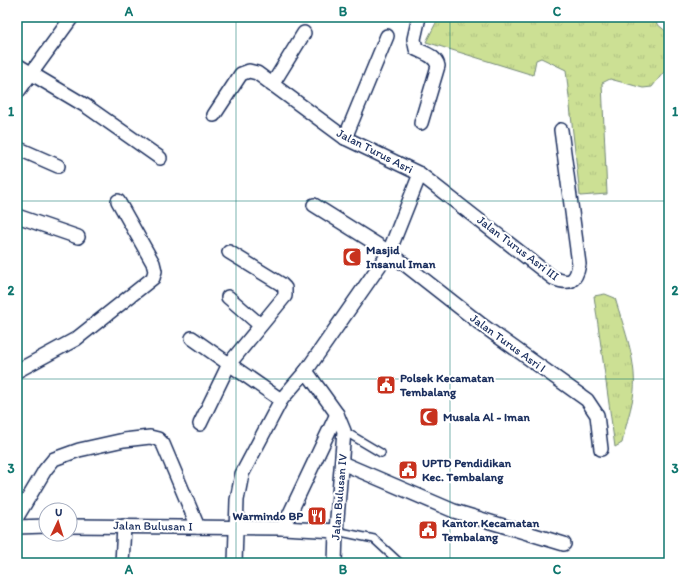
<svg xmlns="http://www.w3.org/2000/svg" width="686" height="580" viewBox="0 0 686 580" font-family="Itim,sans-serif">
<defs>
<pattern id="grass-tufts" width="24" height="20" patternUnits="userSpaceOnUse"><rect width="24" height="20" fill="#cce094"/><path d="M3 7l-1-3M5 7V3M7 7l1-3M15 17l-1-3M17 17v-4M19 17l1-3" fill="none" stroke="#afc082"/></pattern>
</defs>
<rect width="100%" height="100%" fill="#fff"/>
<filter id="ink" filterUnits="userSpaceOnUse"><feTurbulence type="fractalNoise" baseFrequency=".025" numOctaves="2"/><feDisplacementMap in="SourceGraphic" scale="8" xChannelSelector="R" yChannelSelector="G"/><feConvolveMatrix kernelMatrix="1 2 1 2 8 2 1 2 1" color-interpolation-filters="sRGB"/></filter>
<g filter="url(#ink)">
<g fill="url(#grass-tufts)" stroke="#748879">
<polygon points="439,17 649,17 669,34 669,69 663,73 652,87 643,88 610,79 602,83 607,194 580,196 566,70 541,58 536,60 533,75 426,42"/>
<path d="M605 294 615 298C624 329 639 365 633 398 630 413 625 428 622 443L615 447 594 296Z"/>
</g>
<g fill="none" stroke-linecap="round" stroke-linejoin="round">
<g stroke="#1b2f5e" stroke-width="10">
<g id="service">
<polyline points="344,431 381,453"/>
<polyline points="336,531 374,539 400,563"/>
</g>
</g>
<g stroke="#1b2f5e" stroke-width="16">
<g id="minor">
<path d="M419 17 414 39 416 49C424 53 436 56 438 66L421 123"/>
<polyline points="17,65 86,106 160,158"/>
<polyline points="272,85 304,33"/>
<polyline points="17,93 72,17"/>
<polyline points="214,115 241,74 249,71 257,73 345,138 420,174 389,252 306,371 337,414 344,431 336,531 335,563"/>
<polyline points="345,138 387,36"/>
<polyline points="17,148 58,166"/>
<path d="M420 174 553 278C570 285 576 282 579 264L561 130"/>
<polyline points="314,205 389,252 482,325 587,400 597,415 601,449"/>
<polyline points="17,216 78,237"/>
<polyline points="229,252 281,284 285,288 285,296 229,364 281,400"/>
<polyline points="228,297 260,325"/>
<polyline points="192,338 229,364 200,424"/>
<polyline points="17,371 76,339 153,278 155,271 153,263 118,201"/>
<polyline points="342,463 454,511 564,544"/>
<polyline points="17,517 45,470 54,459 79,450 124,440 150,437 158,439 163,444 198,527"/>
<polyline points="70,526 283,528 336,531"/>
<polyline points="17,527 46,526"/>
<polyline points="283,528 337,414"/>
<polyline points="122,563 124,526"/>
<polyline points="235,563 237,500 242,474 281,400 306,371"/>
</g>
</g>
<use href="#service" stroke="#fff" stroke-width="7"/>
<use href="#minor" stroke="#fff" stroke-width="13"/>
</g>
</g>
<path fill="none" stroke="#0f766e" stroke-width="1" stroke-opacity="0.55" d="M236 17V563M450 17V563M17 201H669M17 379H669"/>
<defs>
<g id="mosque-square" transform="scale(1)"><rect x="-9" y="-9" width="18" height="18" rx="4" fill="#c8321e" stroke="#fff"/><path d="M3.5-4.9A6 6 0 1 0 3.5 4.9A5 5 0 1 1 3.5-4.9Z" fill="#fff"/></g>
<g id="civic-square" transform="scale(1)"><rect x="-9" y="-9" width="18" height="18" rx="4" fill="#c8321e" stroke="#fff"/><path d="M-.6-6.5H3V-4.5H.6V-3L4-1V1h2V6H-6V1h2V-1L-.6-3ZM-1.2 2.5V6h2.4V2.5Z" fill="#fff"/></g>
<g id="restaurant-square" transform="scale(1)"><rect x="-9" y="-9" width="18" height="18" rx="4" fill="#c8321e" stroke="#fff"/><path d="M-5-6h1v4h1v-4h1v4h1v-4h1v5L-1.5 .5V6h-2V.5L-5-1ZM5-6V6H3V1.5H1.5Q1.5-4 5-6Z" fill="#fff"/></g>
</defs>
<g fill-rule="evenodd">
<use href="#mosque-square" x="352" y="257"/>
<use href="#civic-square" x="386" y="385"/>
<use href="#mosque-square" x="429" y="417"/>
<use href="#civic-square" x="408" y="470"/>
<use href="#restaurant-square" x="317" y="516"/>
<use href="#civic-square" x="428" y="530"/>
</g>
<g text-anchor="middle" dominant-baseline="central" stroke-width="4" stroke-linejoin="round" paint-order="stroke">
<g font-size="12" fill="#1b2f5e" stroke="#fff">
<text transform="translate(375 151) rotate(27)">Jalan Turus Asri</text>
<text transform="translate(518 248) rotate(37)">Jalan Turus Asri III</text>
<text transform="translate(508 343) rotate(36)">Jalan Turus Asri I</text>
<text transform="translate(339 497) rotate(-85)">Jalan Bulusan IV</text>
<text transform="translate(153 526) rotate(1)">Jalan Bulusan I</text>
</g>
<g font-size="12" font-weight="bold" fill="#1b2f5e" stroke="#fff" text-anchor="start">
<text x="366" y="250">Masjid<tspan x="366" dy="14">Insanul Iman</tspan></text>
<text x="400" y="378">Polsek Kecamatan<tspan x="400" dy="14">Tembalang</tspan></text>
<text x="443" y="417">Musala Al - Iman</text>
<text x="422" y="463">UPTD Pendidikan<tspan x="422" dy="14">Kec. Tembalang</tspan></text>
<text x="303" y="516" text-anchor="end">Warmindo BP</text>
<text x="442" y="523">Kantor Kecamatan<tspan x="442" dy="14">Tembalang</tspan></text>
</g>
</g>
<rect width="686" height="580" fill="none" stroke="#fff" stroke-width="44"/>
<g transform="translate(58 522) rotate(4)"><circle r="19" fill="#ffffff" stroke="#a4acbf"/>
<path d="M0-3L7 15L0 10L-7 15Z" fill="#c8321e"/>
<text y="-6" font-size="11" font-weight="bold" text-anchor="middle" fill="#1b2f5e">U</text>
</g>
<rect x="22" y="22" width="642" height="536" fill="none" stroke="#0f766e" stroke-width="1.5"/>
<g font-size="13" text-anchor="middle" font-weight="bold" fill="#0f766e">
<text x="129" y="16">A</text>
<text x="343" y="16">B</text>
<text x="557" y="16">C</text>
<text x="11" y="116">1</text>
<text x="675" y="116">1</text>
<text x="11" y="295">2</text>
<text x="675" y="295">2</text>
<text x="11" y="473">3</text>
<text x="675" y="473">3</text>
<text x="129" y="574">A</text>
<text x="343" y="574">B</text>
<text x="557" y="574">C</text>
</g>
</svg>
